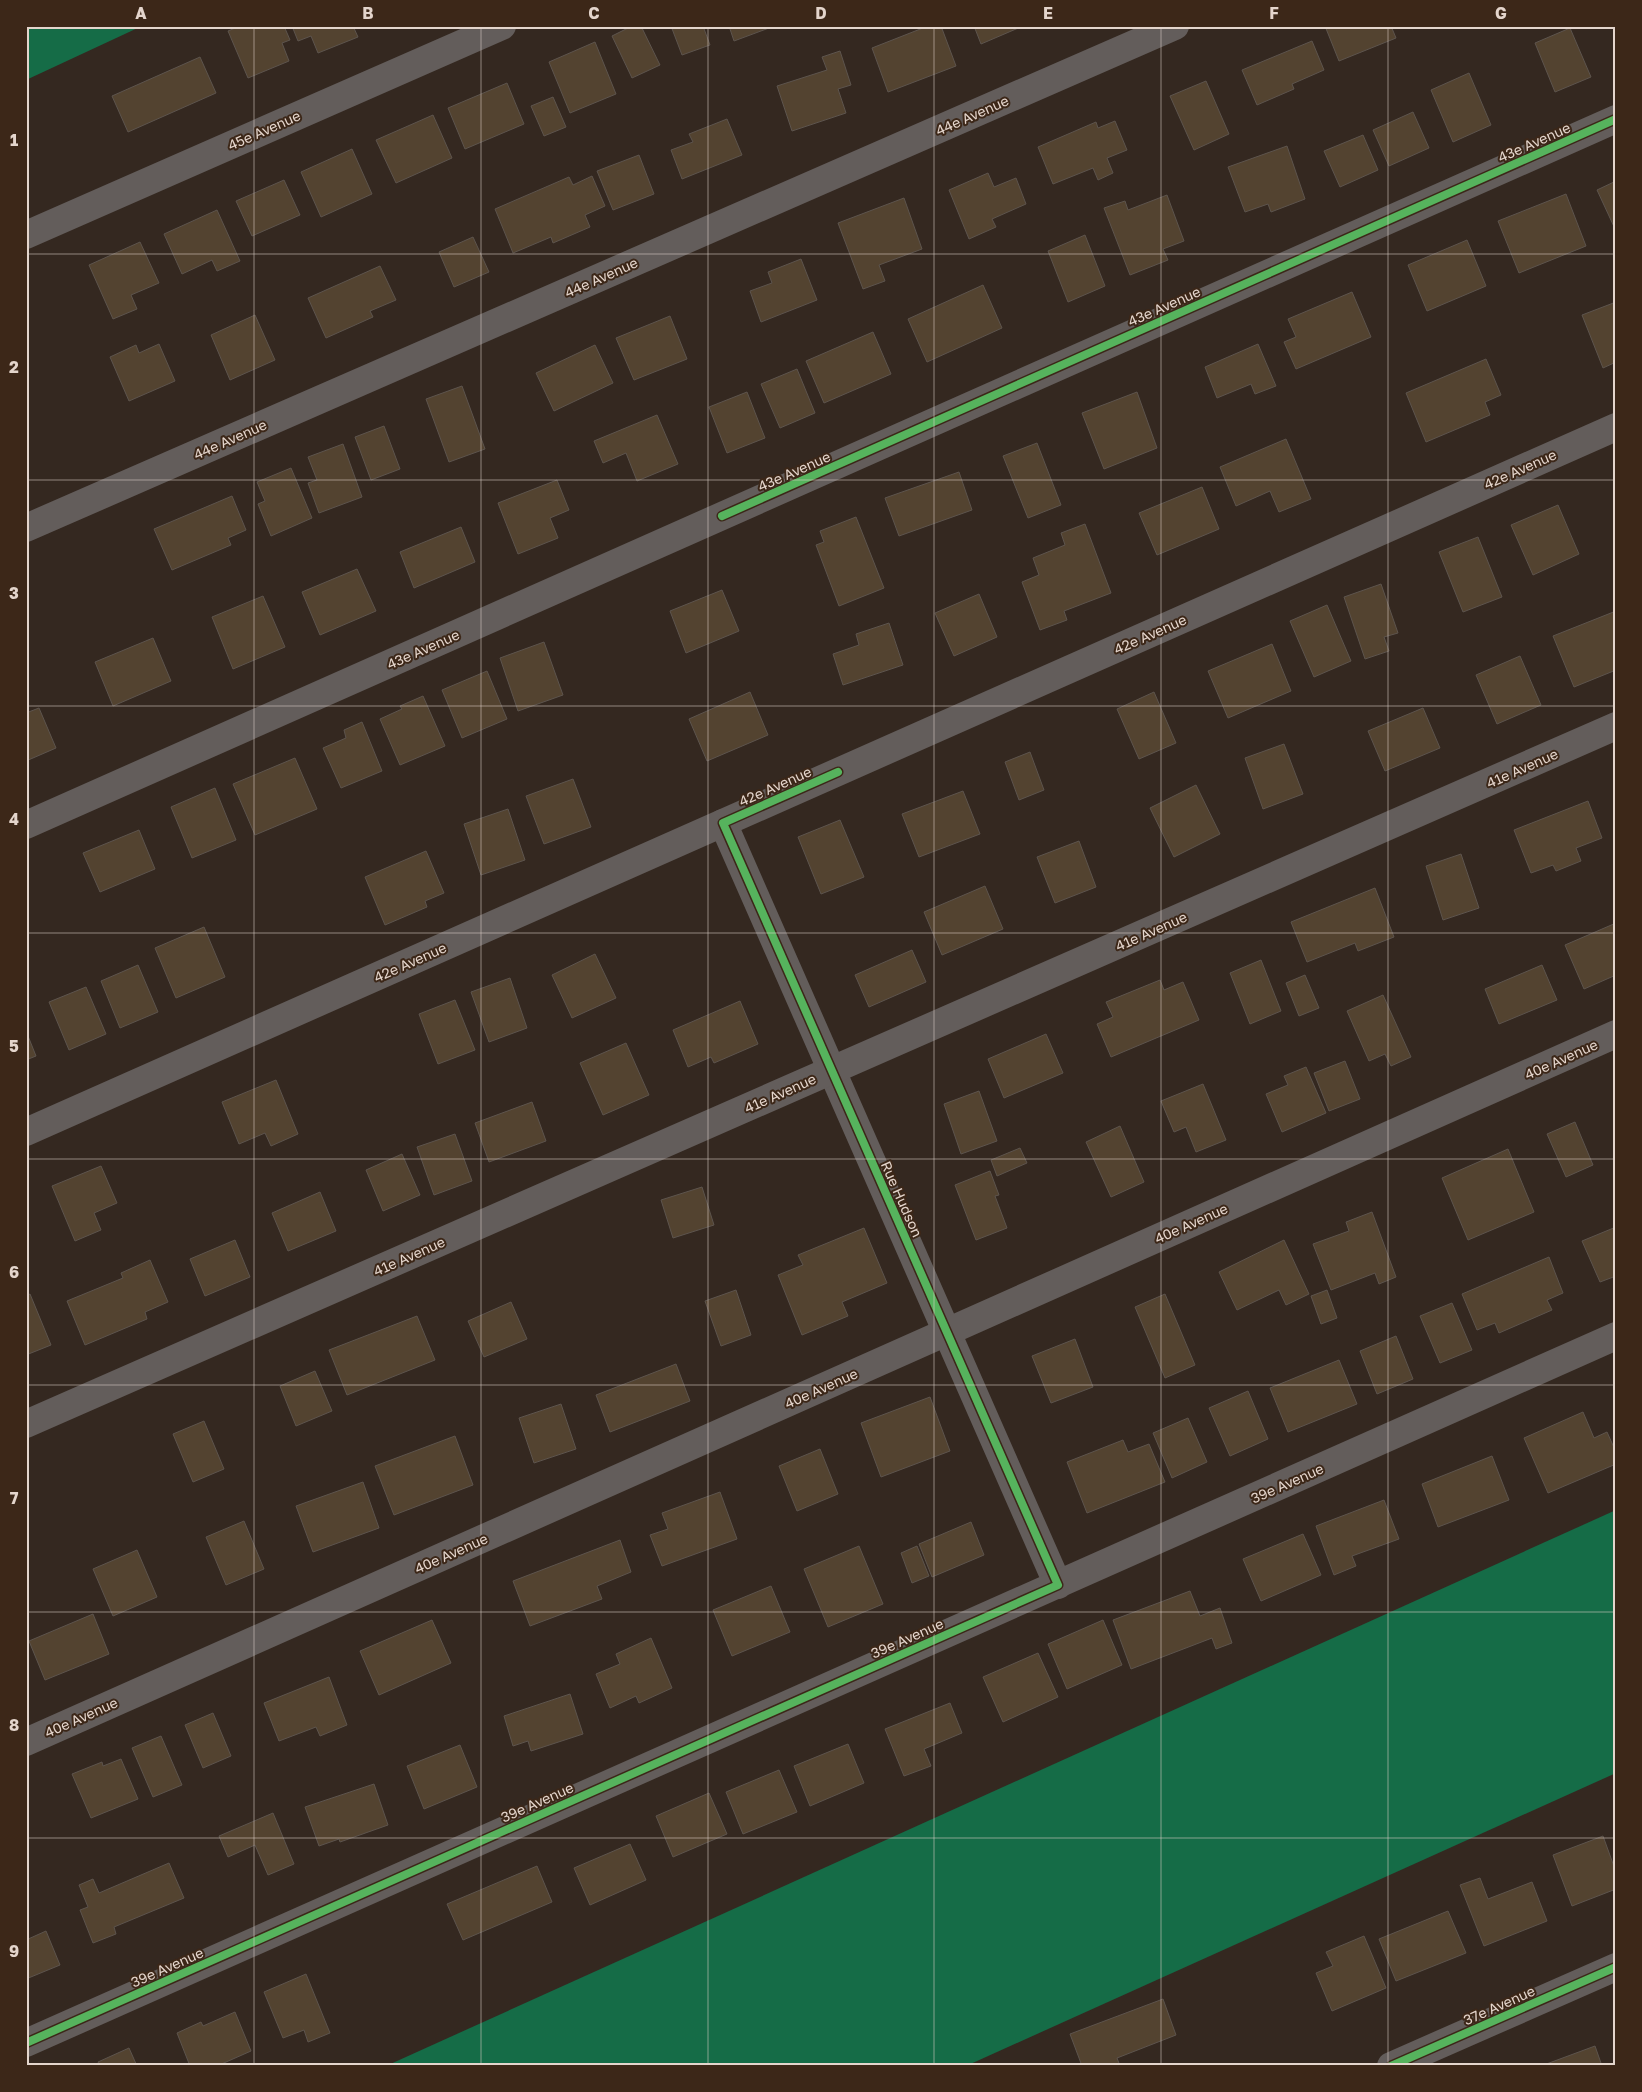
<svg xmlns="http://www.w3.org/2000/svg" width="1642" height="2092" viewBox="0 0 1642 2092" font-family="'Golos Text',sans-serif">
<rect width="100%" height="100%" fill="#342820"/>
<g fill="#156c47">
<polygon points="26,26 142,26 26,80"/>
<polygon points="1616,1510 1616,1773 966,2066 386,2066"/>
</g>
<g fill="#534330" stroke="#5d544d">
<polygon points="240,26 284,26 290,40 282,43 289,61 248,78 228,31"/>
<polygon points="292,26 353,26 358,37 318,53 311,36 298,41"/>
<polygon points="632,26 641,26 660,65 632,78 612,36"/>
<polygon points="671,26 703,26 710,45 682,55"/>
<polygon points="729,26 768,26 769,28 734,41"/>
<polygon points="928,26 941,26 956,66 888,92 872,48"/>
<polygon points="974,26 1023,26 981,44"/>
<polygon points="1325,26 1391,26 1396,38 1339,61"/>
<polygon points="1570,28 1591,77 1555,92 1535,43"/>
<polygon points="1312,41 1324,70 1292,84 1294,89 1257,105 1242,70"/>
<polygon points="595,42 616,94 570,113 549,62"/>
<polygon points="840,51 851,85 838,89 846,113 792,131 777,86 827,70 822,57"/>
<polygon points="200,57 216,93 128,132 112,96"/>
<polygon points="1469,73 1491,125 1453,142 1431,90"/>
<polygon points="1206,81 1229,134 1194,150 1170,96"/>
<polygon points="507,83 524,124 465,149 448,108"/>
<polygon points="553,97 566,127 544,136 531,106"/>
<polygon points="1413,112 1429,148 1389,166 1373,130"/>
<polygon points="433,115 452,158 396,183 376,140"/>
<polygon points="727,119 742,155 682,179 671,150 693,142 689,134"/>
<polygon points="1115,121 1127,150 1107,158 1113,173 1098,180 1093,168 1053,184 1038,147 1096,122 1098,128"/>
<polygon points="1363,135 1378,170 1340,187 1324,151"/>
<polygon points="1287,146 1305,199 1271,212 1268,204 1245,212 1228,167"/>
<polygon points="352,149 372,194 321,217 301,172"/>
<polygon points="639,155 654,194 613,210 597,171"/>
<polygon points="988,173 994,187 1016,178 1026,204 992,219 996,227 969,239 949,190"/>
<polygon points="592,176 605,206 585,215 590,227 553,243 551,237 513,253 495,209 569,177 573,185"/>
<polygon points="284,180 300,215 252,236 236,201"/>
<polygon points="1616,181 1616,231 1597,190"/>
<polygon points="1566,194 1586,246 1519,273 1498,221"/>
<polygon points="1167,195 1184,241 1163,249 1168,260 1130,275 1104,208 1125,201 1128,210"/>
<polygon points="904,198 922,249 879,265 885,281 863,289 838,223"/>
<polygon points="217,210 240,261 217,271 212,260 182,274 164,234"/>
<polygon points="1085,235 1105,286 1068,302 1048,251"/>
<polygon points="473,237 489,272 454,287 439,252"/>
<polygon points="1467,240 1486,286 1427,311 1408,265"/>
<polygon points="140,242 159,283 131,295 137,309 113,319 89,265"/>
<polygon points="801,259 817,300 761,322 750,291 772,283 768,272"/>
<polygon points="380,266 396,300 370,311 373,317 326,338 308,298"/>
<polygon points="983,285 1002,328 927,362 908,319"/>
<polygon points="1352,292 1371,337 1296,369 1284,342 1296,337 1288,319"/>
<polygon points="1616,302 1616,362 1603,368 1582,315"/>
<polygon points="255,315 275,360 230,380 211,335"/>
<polygon points="670,316 687,359 634,380 616,338"/>
<polygon points="873,332 891,374 824,403 806,361"/>
<polygon points="159,344 175,381 129,401 110,357 136,345 139,353"/>
<polygon points="1258,344 1276,386 1255,394 1251,384 1217,398 1205,367"/>
<polygon points="595,345 613,383 554,411 536,373"/>
<polygon points="1486,359 1501,395 1485,402 1490,415 1426,442 1406,393"/>
<polygon points="797,369 815,413 780,428 761,384"/>
<polygon points="462,386 485,449 449,462 426,399"/>
<polygon points="747,392 765,438 727,453 709,407"/>
<polygon points="1137,392 1157,448 1104,469 1082,413"/>
<polygon points="657,415 678,464 637,481 626,453 603,463 594,441"/>
<polygon points="384,426 400,469 371,480 355,437"/>
<polygon points="1286,439 1311,499 1279,512 1270,491 1236,506 1220,467"/>
<polygon points="1037,443 1061,505 1028,518 1003,456"/>
<polygon points="343,444 362,497 319,513 308,483 317,480 308,457"/>
<polygon points="291,468 312,518 271,536 258,504 265,501 257,482"/>
<polygon points="959,472 972,510 899,536 885,498"/>
<polygon points="557,480 569,510 550,518 558,538 518,554 498,503"/>
<polygon points="1202,487 1219,529 1157,555 1139,513"/>
<polygon points="232,496 246,530 228,538 231,545 172,570 154,529"/>
<polygon points="1558,505 1579,554 1533,575 1511,525"/>
<polygon points="856,517 884,588 839,606 816,545 824,542 820,531"/>
<polygon points="1085,524 1111,593 1064,611 1067,620 1040,630 1022,582 1039,575 1033,558 1065,545 1061,533"/>
<polygon points="461,527 475,562 414,588 400,552"/>
<polygon points="1478,537 1502,597 1463,612 1439,552"/>
<polygon points="357,569 376,611 320,635 302,592"/>
<polygon points="1381,584 1398,633 1384,637 1389,651 1365,659 1344,597"/>
<polygon points="722,590 739,631 686,653 670,611"/>
<polygon points="979,594 997,637 954,656 935,613"/>
<polygon points="263,596 285,647 233,669 212,617"/>
<polygon points="1327,605 1351,661 1314,677 1290,621"/>
<polygon points="1616,611 1616,670 1574,687 1553,636"/>
<polygon points="889,623 903,665 843,685 833,654 859,645 856,634"/>
<polygon points="153,638 171,681 113,706 95,662"/>
<polygon points="544,642 563,695 518,711 500,658"/>
<polygon points="1272,644 1291,691 1228,718 1208,671"/>
<polygon points="1520,656 1541,705 1497,724 1476,675"/>
<polygon points="487,671 507,719 462,738 442,690"/>
<polygon points="750,692 768,735 707,761 689,719"/>
<polygon points="1154,692 1176,743 1139,759 1117,709"/>
<polygon points="423,696 445,746 400,765 380,719 402,709 400,706"/>
<polygon points="39,708 56,748 26,761 26,713"/>
<polygon points="1423,708 1440,748 1385,771 1368,731"/>
<polygon points="362,722 382,771 341,788 323,748 346,738 344,730"/>
<polygon points="1284,744 1303,794 1263,809 1245,758"/>
<polygon points="1030,752 1044,790 1019,800 1005,762"/>
<polygon points="295,758 317,809 255,835 233,784"/>
<polygon points="573,779 591,827 544,844 526,796"/>
<polygon points="1196,785 1220,834 1174,857 1150,808"/>
<polygon points="215,788 236,840 192,858 171,807"/>
<polygon points="963,791 980,834 919,857 902,814"/>
<polygon points="1588,801 1602,838 1576,848 1581,861 1556,871 1553,865 1531,873 1514,830"/>
<polygon points="508,809 525,860 481,875 464,824"/>
<polygon points="840,820 864,877 821,894 798,837"/>
<polygon points="139,830 155,869 100,892 83,853"/>
<polygon points="1079,841 1096,887 1055,903 1037,857"/>
<polygon points="426,851 444,893 425,901 427,907 385,925 365,877"/>
<polygon points="1461,854 1479,908 1443,920 1426,866"/>
<polygon points="985,886 1003,929 942,955 924,912"/>
<polygon points="1375,888 1394,937 1358,951 1355,943 1307,962 1291,922"/>
<polygon points="1616,923 1616,975 1584,989 1565,945"/>
<polygon points="204,927 225,977 176,998 155,948"/>
<polygon points="912,950 926,982 869,1007 855,975"/>
<polygon points="595,954 616,998 572,1018 552,975"/>
<polygon points="1261,960 1281,1011 1250,1024 1230,973"/>
<polygon points="138,965 158,1012 120,1028 101,981"/>
<polygon points="1542,965 1557,1000 1499,1024 1485,989"/>
<polygon points="1305,975 1319,1008 1299,1016 1286,983"/>
<polygon points="510,978 527,1028 489,1042 471,992"/>
<polygon points="1160,980 1164,990 1183,982 1199,1020 1111,1057 1097,1024 1113,1017 1106,1002"/>
<polygon points="86,987 106,1034 69,1050 49,1002"/>
<polygon points="1383,995 1411,1057 1391,1066 1385,1054 1369,1061 1347,1011"/>
<polygon points="455,1000 475,1050 438,1064 419,1014"/>
<polygon points="740,1001 758,1044 714,1063 711,1057 688,1067 673,1030"/>
<polygon points="26,1031 36,1056 26,1060"/>
<polygon points="1046,1034 1063,1073 1004,1098 988,1059"/>
<polygon points="626,1043 649,1095 603,1115 580,1063"/>
<polygon points="1345,1061 1360,1099 1329,1111 1314,1073"/>
<polygon points="1306,1067 1326,1113 1282,1132 1266,1094 1288,1085 1284,1076"/>
<polygon points="276,1080 298,1134 271,1146 265,1133 239,1144 222,1102"/>
<polygon points="1203,1084 1226,1140 1196,1152 1186,1127 1174,1132 1161,1101"/>
<polygon points="979,1091 997,1141 961,1154 944,1104"/>
<polygon points="532,1102 546,1141 489,1162 475,1123"/>
<polygon points="1575,1122 1593,1165 1566,1177 1547,1134"/>
<polygon points="1120,1126 1144,1182 1111,1197 1086,1142"/>
<polygon points="455,1134 472,1181 434,1195 417,1147"/>
<polygon points="1020,1148 1027,1163 997,1176 991,1160"/>
<polygon points="1508,1149 1534,1212 1468,1240 1442,1178"/>
<polygon points="402,1154 420,1195 383,1211 366,1170"/>
<polygon points="101,1166 117,1203 94,1213 101,1230 75,1241 52,1186"/>
<polygon points="990,1171 999,1195 995,1196 1007,1228 976,1240 955,1185"/>
<polygon points="702,1187 714,1225 673,1238 661,1200"/>
<polygon points="320,1192 336,1231 288,1251 272,1213"/>
<polygon points="1372,1212 1396,1277 1379,1284 1375,1273 1331,1290 1313,1244 1349,1231 1346,1222"/>
<polygon points="1616,1227 1616,1276 1600,1282 1582,1241"/>
<polygon points="864,1228 887,1283 842,1302 848,1316 802,1335 778,1275 803,1265 798,1255"/>
<polygon points="235,1240 250,1277 205,1296 190,1259"/>
<polygon points="1284,1240 1309,1294 1286,1305 1279,1290 1237,1310 1219,1272"/>
<polygon points="1549,1257 1563,1293 1547,1300 1552,1310 1499,1333 1495,1323 1477,1330 1462,1294"/>
<polygon points="150,1260 168,1302 145,1312 147,1319 85,1345 67,1301 123,1278 121,1273"/>
<polygon points="736,1290 751,1335 721,1346 705,1301"/>
<polygon points="1327,1290 1337,1318 1321,1324 1311,1296"/>
<polygon points="30,1294 51,1345 26,1355 26,1296"/>
<polygon points="1165,1294 1195,1365 1165,1378 1135,1307"/>
<polygon points="511,1302 527,1339 484,1357 468,1321"/>
<polygon points="1452,1303 1472,1350 1440,1363 1420,1316"/>
<polygon points="417,1316 435,1360 347,1395 329,1350"/>
<polygon points="1396,1336 1413,1379 1377,1394 1360,1351"/>
<polygon points="1075,1339 1093,1387 1051,1403 1032,1356"/>
<polygon points="1339,1360 1357,1404 1288,1432 1270,1388"/>
<polygon points="676,1364 690,1401 610,1432 596,1395"/>
<polygon points="315,1371 332,1411 296,1426 280,1386"/>
<polygon points="1248,1391 1268,1439 1230,1456 1209,1408"/>
<polygon points="930,1397 950,1451 881,1477 861,1423"/>
<polygon points="561,1404 576,1449 534,1463 519,1418"/>
<polygon points="1583,1412 1594,1438 1607,1432 1616,1452 1616,1464 1548,1493 1524,1438"/>
<polygon points="1188,1418 1207,1462 1172,1478 1153,1433"/>
<polygon points="204,1421 224,1469 193,1482 173,1434"/>
<polygon points="455,1436 473,1485 394,1515 375,1466"/>
<polygon points="1123,1440 1128,1452 1149,1444 1165,1482 1087,1513 1067,1462"/>
<polygon points="820,1449 838,1494 797,1511 779,1466"/>
<polygon points="1492,1456 1509,1500 1438,1527 1422,1484"/>
<polygon points="363,1482 379,1528 313,1552 296,1506"/>
<polygon points="720,1492 737,1539 662,1566 650,1535 668,1529 662,1513"/>
<polygon points="1384,1500 1399,1539 1352,1556 1356,1566 1334,1575 1316,1526"/>
<polygon points="244,1521 264,1569 226,1585 206,1537"/>
<polygon points="971,1522 984,1555 932,1577 919,1544"/>
<polygon points="1303,1534 1321,1575 1261,1601 1243,1559"/>
<polygon points="620,1540 631,1572 597,1586 602,1599 530,1626 513,1581"/>
<polygon points="859,1546 883,1604 828,1627 804,1569"/>
<polygon points="917,1546 929,1576 912,1583 901,1553"/>
<polygon points="137,1550 157,1597 113,1616 93,1569"/>
<polygon points="771,1586 790,1632 732,1656 713,1610"/>
<polygon points="1190,1591 1200,1616 1220,1608 1232,1643 1216,1649 1212,1638 1131,1669 1113,1620"/>
<polygon points="93,1614 109,1654 45,1680 29,1641"/>
<polygon points="432,1620 451,1663 379,1695 360,1651"/>
<polygon points="1103,1620 1122,1665 1067,1689 1048,1644"/>
<polygon points="651,1638 672,1688 639,1703 636,1696 610,1708 596,1674 620,1664 616,1654"/>
<polygon points="1038,1653 1058,1697 1003,1722 983,1677"/>
<polygon points="329,1677 347,1725 320,1736 316,1727 279,1741 264,1703"/>
<polygon points="570,1694 583,1734 531,1751 528,1741 513,1746 504,1716"/>
<polygon points="950,1703 962,1733 924,1749 931,1766 904,1776 885,1729"/>
<polygon points="213,1713 231,1756 203,1768 185,1725"/>
<polygon points="161,1736 182,1785 153,1797 132,1748"/>
<polygon points="848,1744 864,1783 810,1806 794,1766"/>
<polygon points="460,1745 477,1787 424,1809 407,1766"/>
<polygon points="121,1759 138,1799 91,1818 72,1774 102,1762 103,1766"/>
<polygon points="779,1770 797,1812 743,1834 726,1792"/>
<polygon points="374,1784 388,1825 340,1842 339,1839 319,1846 305,1807"/>
<polygon points="709,1793 727,1834 673,1857 656,1816"/>
<polygon points="273,1813 294,1864 268,1875 255,1845 228,1857 219,1836"/>
<polygon points="1603,1836 1616,1872 1616,1889 1572,1906 1553,1855"/>
<polygon points="630,1844 646,1880 590,1905 574,1868"/>
<polygon points="169,1863 184,1898 114,1927 116,1934 93,1943 80,1910 88,1907 79,1885 93,1879 99,1893"/>
<polygon points="537,1866 552,1902 463,1940 447,1904"/>
<polygon points="1480,1878 1488,1899 1532,1882 1547,1921 1484,1946 1460,1885"/>
<polygon points="1448,1911 1466,1953 1396,1981 1379,1939"/>
<polygon points="46,1931 60,1965 26,1979 26,1940"/>
<polygon points="1364,1936 1386,1988 1332,2011 1316,1973 1333,1966 1326,1952"/>
<polygon points="306,1974 330,2033 308,2042 304,2030 283,2038 264,1992"/>
<polygon points="1163,1999 1176,2035 1117,2058 1120,2066 1082,2066 1070,2034"/>
<polygon points="235,2012 251,2051 217,2066 190,2066 177,2033 201,2022 203,2026"/>
<polygon points="1595,2046 1602,2066 1541,2066"/>
<polygon points="129,2048 137,2066 100,2066 98,2062"/>
</g>
<g fill="none" stroke-linecap="round" stroke-linejoin="round">
<g stroke="#635d5b" stroke-width="28">
<polyline points="26,235 502,26"/>
<polyline points="26,528 1175,26"/>
<polyline points="723,823 1058,1585"/>
<polyline points="26,825 1616,119"/>
<polyline points="26,1132 1616,427"/>
<polyline points="26,1424 1616,726"/>
<polyline points="26,1742 1616,1034"/>
<polyline points="26,2043 1616,1336"/>
<polyline points="1391,2066 1616,1967"/>
</g>
<g stroke="#3c2718" stroke-width="11">
<g id="cycleway">
<polyline points="722,516 1616,119"/>
<polyline points="26,2043 1058,1585 723,823 838,772"/>
<polyline points="1391,2066 1616,1967"/>
</g>
</g>
<use href="#cycleway" stroke="#56b35d" stroke-width="8"/>
</g>
<path fill="none" stroke="#e4d5cc" stroke-width="1" stroke-opacity="0.55" d="M254 26V2066M481 26V2066M708 26V2066M934 26V2066M1161 26V2066M1388 26V2066M26 254H1616M26 480H1616M26 706H1616M26 933H1616M26 1159H1616M26 1385H1616M26 1612H1616M26 1838H1616"/>
<g text-anchor="middle" dominant-baseline="central" stroke-width="4" stroke-linejoin="round" paint-order="stroke">
<g font-size="14" fill="#e4d5cc" stroke="#3c2718">
<text transform="translate(972 115) rotate(-24)">44e Avenue</text>
<text transform="translate(264 130) rotate(-24)">45e Avenue</text>
<text transform="translate(1534 142) rotate(-24)">43e Avenue</text>
<text transform="translate(601 277) rotate(-24)">44e Avenue</text>
<text transform="translate(1164 306) rotate(-24)">43e Avenue</text>
<text transform="translate(230 439) rotate(-24)">44e Avenue</text>
<text transform="translate(1520 469) rotate(-24)">42e Avenue</text>
<text transform="translate(794 471) rotate(-24)">43e Avenue</text>
<text transform="translate(1150 634) rotate(-24)">42e Avenue</text>
<text transform="translate(423 649) rotate(-24)">43e Avenue</text>
<text transform="translate(1522 768) rotate(-24)">41e Avenue</text>
<text transform="translate(775 786) rotate(-24)">42e Avenue</text>
<text transform="translate(1151 931) rotate(-24)">41e Avenue</text>
<text transform="translate(410 962) rotate(-24)">42e Avenue</text>
<text transform="translate(1561 1059) rotate(-24)">40e Avenue</text>
<text transform="translate(780 1093) rotate(-24)">41e Avenue</text>
<text transform="translate(902 1199) rotate(66)">Rue Hudson</text>
<text transform="translate(1191 1223) rotate(-24)">40e Avenue</text>
<text transform="translate(409 1256) rotate(-24)">41e Avenue</text>
<text transform="translate(821 1388) rotate(-24)">40e Avenue</text>
<text transform="translate(1287 1483) rotate(-24)">39e Avenue</text>
<text transform="translate(451 1553) rotate(-24)">40e Avenue</text>
<text transform="translate(907 1638) rotate(-24)">39e Avenue</text>
<text transform="translate(81 1717) rotate(-24)">40e Avenue</text>
<text transform="translate(537 1802) rotate(-24)">39e Avenue</text>
<text transform="translate(167 1967) rotate(-24)">39e Avenue</text>
<text transform="translate(1499 2005) rotate(-24)">37e Avenue</text>
</g>
</g>
<rect width="1642" height="2092" fill="none" stroke="#3c2718" stroke-width="55"/>
<rect x="28" y="28" width="1586" height="2036" fill="none" stroke="#e4d5cc" stroke-width="2"/>
<g font-size="16" text-anchor="middle" font-weight="bold" fill="#e4d5cc">
<text x="141" y="19">A</text>
<text x="368" y="19">B</text>
<text x="594" y="19">C</text>
<text x="821" y="19">D</text>
<text x="1048" y="19">E</text>
<text x="1274" y="19">F</text>
<text x="1501" y="19">G</text>
<text x="14" y="146">1</text>
<text x="14" y="373">2</text>
<text x="14" y="599">3</text>
<text x="14" y="825">4</text>
<text x="14" y="1052">5</text>
<text x="14" y="1278">6</text>
<text x="14" y="1504">7</text>
<text x="14" y="1731">8</text>
<text x="14" y="1957">9</text>
</g>
</svg>
